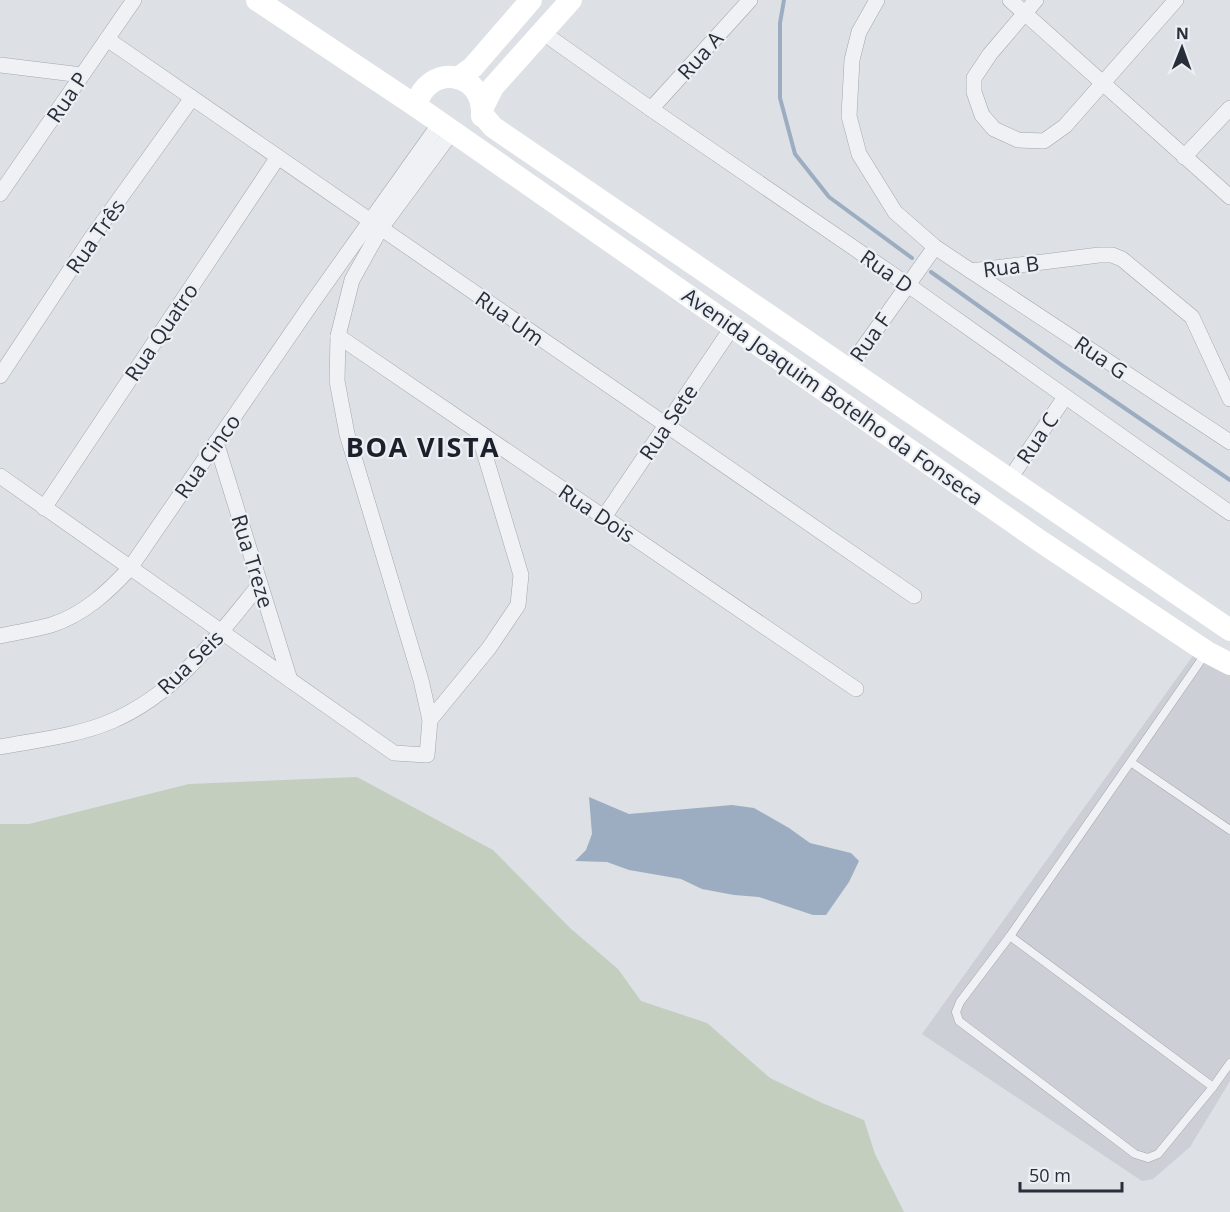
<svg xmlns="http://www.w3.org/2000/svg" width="1230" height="1212" viewBox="0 0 1230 1212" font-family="'Open Sans',sans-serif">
<rect width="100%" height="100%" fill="#dde0e5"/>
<polygon fill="#cccfd6" points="1197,650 1230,671 1230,1081 1190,1147 1153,1179 1142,1181 922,1034"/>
<polygon fill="#c3cebf" points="357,777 493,850 570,928 618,969 641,1001 707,1023 770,1078 822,1103 864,1120 875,1154 904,1212 0,1212 0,824 29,824 189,784"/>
<polygon fill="#9cadc1" points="589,797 629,814 732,805 754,808 789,828 810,843 851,853 859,861 849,882 826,915 813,915 759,897 734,895 702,889 681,879 629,870 607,862 575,861 586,850 592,834"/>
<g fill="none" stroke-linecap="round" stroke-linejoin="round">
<g stroke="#9cadc1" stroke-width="4">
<polyline points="784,0 780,23 780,98 795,154 829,197 912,258"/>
<polyline points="931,272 1063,366 1230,480"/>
</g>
<g stroke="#a3a7ae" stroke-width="9">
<g id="lane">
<polyline points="1206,653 1010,936 960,1002 956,1012 959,1021 1135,1154 1148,1158 1158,1154 1213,1087"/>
<polyline points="1132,763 1230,830"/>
<polyline points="1010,936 1213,1087 1230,1063"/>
</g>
</g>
<g stroke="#a3a7ae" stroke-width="16">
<g id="street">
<polyline points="877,0 859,32 852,60 849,116 859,154 895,212 935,247 971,271 1099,255 1112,255 1122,259 1192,317 1230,399"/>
<polyline points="1010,0 1230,197"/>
<polyline points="1036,0 990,54 974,78 974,92 982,115 994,129 1018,140 1044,141 1065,126 1176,0"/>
<polyline points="542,32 651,109 908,285 1230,513"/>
<polyline points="107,39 914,596"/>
<polyline points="0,65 82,75"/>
<polyline points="651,109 750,0"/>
<polyline points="1184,157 1230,108"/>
<polyline points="0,194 134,0"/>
<polyline points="971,271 1230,442"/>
<polyline points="338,336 856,689"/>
<polyline points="848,369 935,247"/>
<polyline points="0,376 90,240 192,98"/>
<polyline points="216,442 290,680"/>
<polyline points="0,476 394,753 427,755 430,720 421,680 347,434 337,381 338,336 352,280 381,228 452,132"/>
<polyline points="1009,480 1065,397"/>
<polyline points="44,508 278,157"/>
<polyline points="604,517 733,326"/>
<path d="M0 636C17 632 34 630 51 625 83 615 108 592 130 568L312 303 440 123"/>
<polyline points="430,720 489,648 518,605 521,575 478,432"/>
<path d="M0 747C37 740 77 736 112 721 177 693 217 637 260 584"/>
</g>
</g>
<use href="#lane" stroke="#eff1f4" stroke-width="8"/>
<use href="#street" stroke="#eff1f4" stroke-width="15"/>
<g stroke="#fff" stroke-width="22">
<polyline points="257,0 416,106 1040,541 1207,652 1230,664"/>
<polyline points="458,78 473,67 531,0"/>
<path d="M416 106C427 62 485 70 482 116"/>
<polyline points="483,107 493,87 571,0"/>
<polyline points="483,115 493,127 1230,630"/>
</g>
</g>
<g text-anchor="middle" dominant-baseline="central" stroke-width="4.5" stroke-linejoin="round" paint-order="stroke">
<g font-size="21" fill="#292f3a" stroke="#eceff3">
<text transform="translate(700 55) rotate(-48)">Rua A</text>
<text transform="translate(67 97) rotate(-56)">Rua P</text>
<text transform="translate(95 236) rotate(-55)">Rua Três</text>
<text transform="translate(1011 266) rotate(-7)">Rua B</text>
<text transform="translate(887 271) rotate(35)">Rua D</text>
<text transform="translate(510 318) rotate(35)">Rua Um</text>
<text transform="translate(161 332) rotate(-56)">Rua Quatro</text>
<text transform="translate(870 337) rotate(-55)">Rua F</text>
<text transform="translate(1101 357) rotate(34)">Rua G</text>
<text transform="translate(833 396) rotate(35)">Avenida Joaquim Botelho da Fonseca</text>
<text transform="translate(668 422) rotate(-56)">Rua Sete</text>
<text transform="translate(1037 438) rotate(-56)">Rua C</text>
<text transform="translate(207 456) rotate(-55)">Rua Cinco</text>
<text transform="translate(597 513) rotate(34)">Rua Dois</text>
<text transform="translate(253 561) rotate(73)">Rua Treze</text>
<text transform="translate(190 662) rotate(-44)">Rua Seis</text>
</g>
<g font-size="27" font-weight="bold" letter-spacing="1.5" fill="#1b202b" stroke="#eceff3">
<text x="423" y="446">BOA VISTA</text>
</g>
</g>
<g transform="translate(1182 48) rotate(1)" stroke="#eceff3" stroke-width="4.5" paint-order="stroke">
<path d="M0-4.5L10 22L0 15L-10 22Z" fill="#292f3a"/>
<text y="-9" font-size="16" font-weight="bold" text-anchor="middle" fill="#292f3a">N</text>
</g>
<path d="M1020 1182v9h102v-9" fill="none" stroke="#292f3a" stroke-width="3"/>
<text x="1029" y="1182" font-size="18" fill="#292f3a" stroke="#eceff3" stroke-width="4.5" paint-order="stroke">50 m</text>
</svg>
